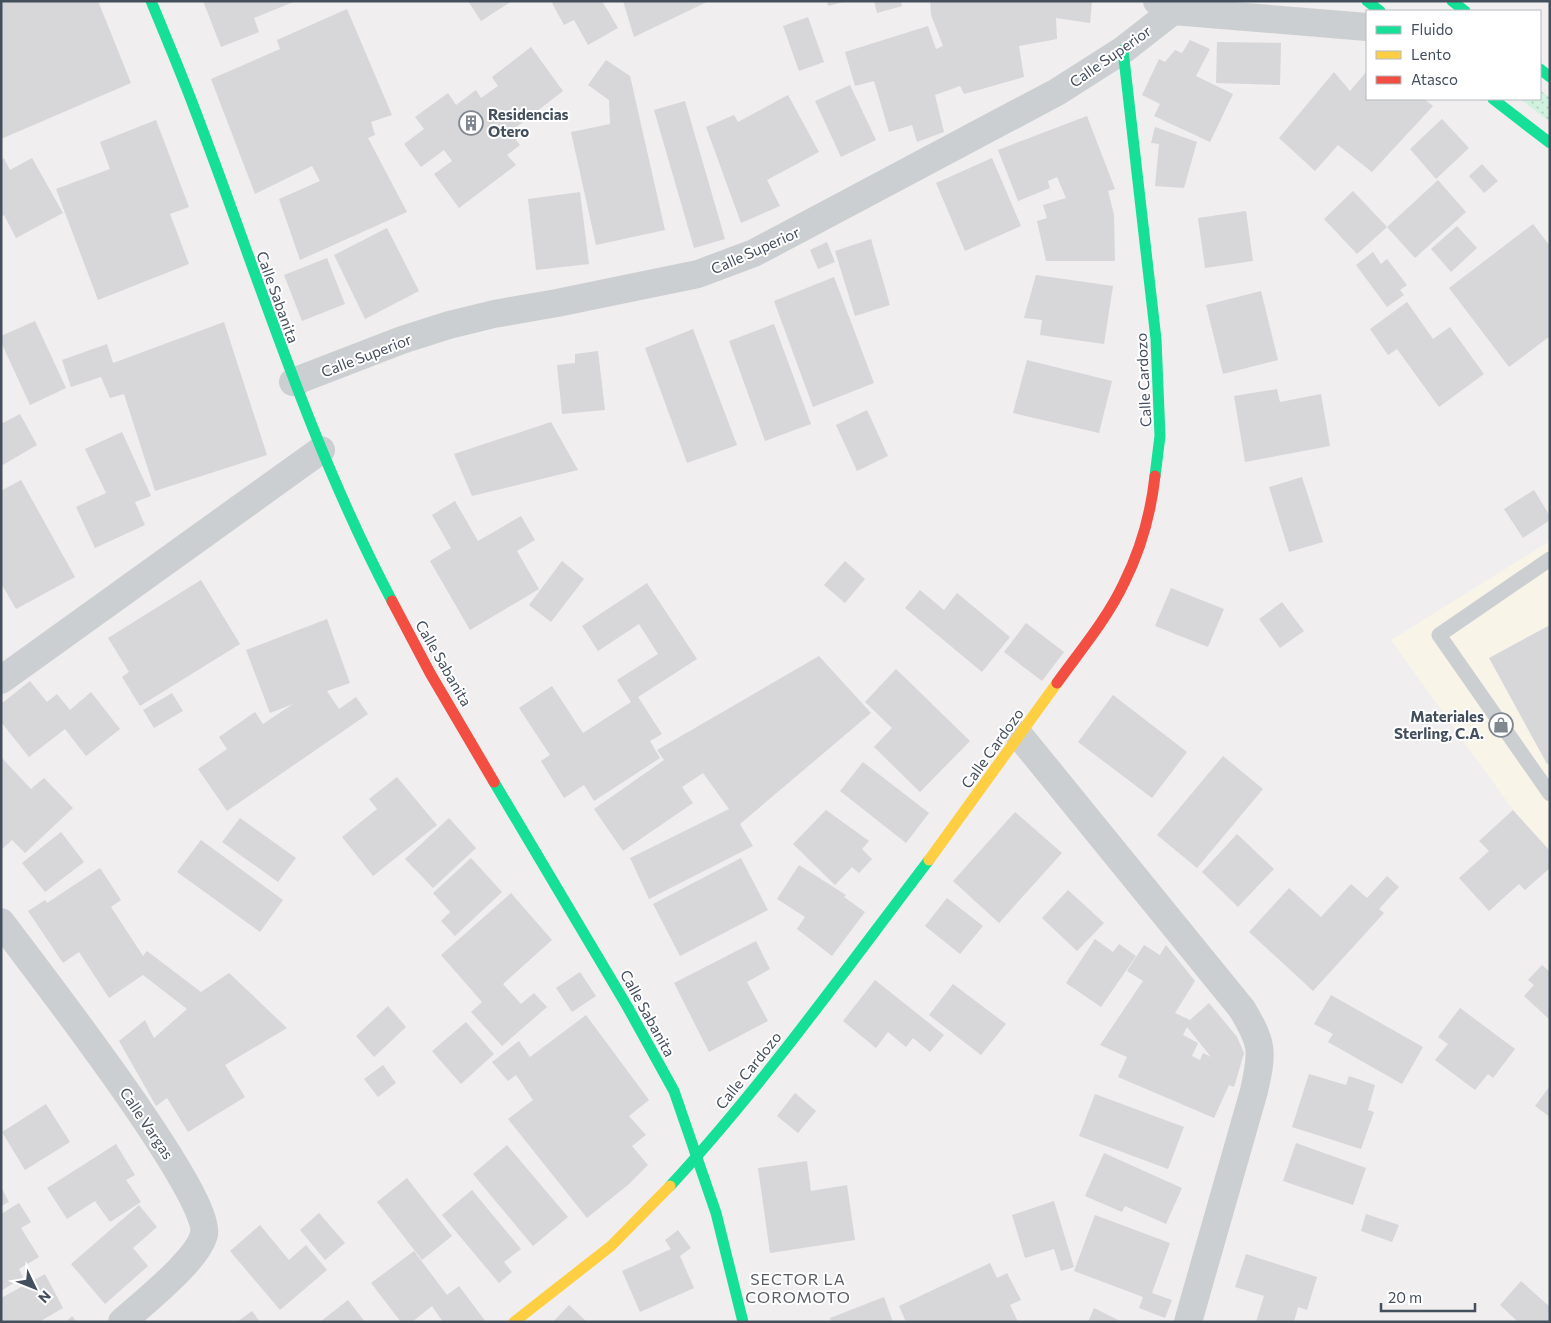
<svg xmlns="http://www.w3.org/2000/svg" width="1551" height="1323" viewBox="0 0 1551 1323" font-family="Commissioner,sans-serif">
<defs>
<pattern id="grass-dots" width="8" height="8" patternUnits="userSpaceOnUse" patternTransform="scale(1.25)"><rect width="8" height="8" fill="#d1f1df"/><path d="M2 2h.1M6 6h.1" fill="none" stroke="#b5d0c2" stroke-width="1.8" stroke-linecap="round"/></pattern>
</defs>
<rect width="100%" height="100%" fill="#f0eeee"/>
<polygon fill="#f8f4e8" points="1550,541 1550,851 1513,810 1391,640"/>
<polygon fill="url(#grass-dots)" points="1540,90 1550,98 1550,122 1520,99 1540,99"/>
<g fill="#d7d6d9" fill-rule="evenodd">
<polygon points="1,1 98,1 131,83 1,139"/>
<polygon points="203,1 296,1 254,18 259,32 221,47"/>
<polygon points="468,1 512,1 481,21"/>
<polygon points="556,1 602,1 618,28 588,45 574,20 564,25 552,3"/>
<polygon points="623,1 709,1 634,37"/>
<polygon points="827,1 843,1 843,2 828,6"/>
<polygon points="874,1 901,1 902,6 877,13"/>
<polygon points="930,1 1092,1 1090,23 1056,18 1057,39 1019,46 1024,77 964,94 960,86 935,95 944,132 917,142 912,125 889,132 874,81 855,86 845,52 928,26 936,49 943,46 931,15"/>
<polygon points="347,9 392,115 371,122 375,135 368,138 407,212 300,260 279,199 320,181 312,166 255,194 211,79 280,49 277,40"/>
<polygon points="808,17 824,62 799,71 783,26"/>
<polygon points="1190,40 1210,49 1196,76 1233,94 1210,142 1154,116 1160,104 1142,95 1159,59 1165,62 1175,50 1182,53"/>
<polygon points="1217,42 1281,43 1280,85 1216,83"/>
<polygon points="531,47 563,91 510,132 520,145 507,155 516,165 459,208 434,174 452,161 444,150 421,167 404,144 424,129 415,117 448,93 456,105 476,90 481,98 498,86 492,77"/>
<polygon points="606,60 630,76 665,230 596,245 571,132 610,124 609,100 588,85"/>
<polygon points="1367,71 1367,99 1424,99 1433,106 1372,172 1338,145 1315,171 1279,138 1334,72 1350,91"/>
<polygon points="850,85 876,140 841,157 815,101"/>
<polygon points="788,95 819,152 767,180 780,206 741,223 706,127 734,115 738,122"/>
<polygon points="685,101 725,239 694,248 654,110"/>
<polygon points="1087,116 1115,189 1108,191 1114,215 1115,261 1046,261 1037,221 1047,218 1043,205 1066,198 1057,177 1048,181 1050,188 1018,201 998,150"/>
<polygon points="1442,119 1469,148 1436,179 1410,149"/>
<polygon points="156,120 189,207 170,214 189,264 98,300 56,189 110,169 100,142"/>
<polygon points="1155,127 1197,142 1184,188 1155,186 1159,144 1151,143"/>
<polygon points="4,158 10,170 32,158 63,213 16,238 4,215 1,217 1,160"/>
<polygon points="992,158 1021,226 965,251 936,183"/>
<polygon points="1482,164 1498,181 1484,193 1469,176"/>
<polygon points="1438,180 1466,212 1415,258 1387,227 1357,254 1324,219 1353,191 1387,227"/>
<polygon points="580,192 589,264 536,270 528,199"/>
<polygon points="1246,211 1253,261 1205,268 1198,218"/>
<polygon points="1533,224 1550,246 1550,336 1509,367 1449,288"/>
<polygon points="1457,226 1477,248 1451,272 1431,249"/>
<polygon points="387,228 419,291 365,319 334,255"/>
<polygon points="871,239 890,305 855,316 835,251"/>
<polygon points="827,242 835,262 818,269 810,250"/>
<polygon points="1373,252 1381,264 1387,259 1407,285 1400,290 1404,295 1387,307 1356,265"/>
<polygon points="327,258 345,304 302,321 284,275"/>
<polygon points="1036,275 1113,286 1104,344 1040,335 1042,320 1024,318"/>
<polygon points="834,277 874,383 813,407 774,301"/>
<polygon points="1261,291 1278,360 1223,374 1206,305"/>
<polygon points="1407,302 1433,339 1450,327 1484,374 1439,407 1397,349 1388,355 1370,329"/>
<polygon points="35,321 66,388 30,405 1,342 1,336"/>
<polygon points="224,322 267,455 155,491 124,394 110,398 101,377 71,387 62,360 107,344 113,363"/>
<polygon points="774,324 811,424 765,441 729,341"/>
<polygon points="693,329 737,445 687,463 645,348"/>
<polygon points="598,351 605,410 562,414 557,365 575,363 575,354"/>
<polygon points="1027,360 1112,381 1099,433 1013,413"/>
<polygon points="1277,389 1280,402 1321,394 1330,446 1245,462 1234,396"/>
<polygon points="867,410 888,456 857,471 836,425"/>
<polygon points="20,414 37,445 1,466 1,424"/>
<polygon points="551,422 578,470 472,496 454,454"/>
<polygon points="122,432 151,496 135,502 145,525 95,548 76,507 106,493 85,449"/>
<polygon points="1302,477 1323,542 1289,552 1269,487"/>
<polygon points="21,480 75,577 16,609 1,583 1,491"/>
<polygon points="1534,490 1550,516 1550,520 1523,538 1504,509"/>
<polygon points="455,501 478,541 521,516 535,540 517,551 539,589 470,630 430,561 451,548 432,515"/>
<polygon points="562,561 584,579 551,622 529,605"/>
<polygon points="845,561 865,579 845,603 824,585"/>
<polygon points="201,580 240,644 140,706 122,677 129,672 108,638"/>
<polygon points="647,583 697,659 638,697 662,734 650,741 660,758 594,801 584,785 564,798 541,761 550,755 519,708 552,686 583,733 631,702 617,680 658,654 639,624 598,651 582,626"/>
<polygon points="1171,588 1224,609 1208,647 1155,626"/>
<polygon points="920,590 944,610 957,593 1010,637 982,672 905,608"/>
<polygon points="1282,602 1304,631 1280,648 1259,619"/>
<polygon points="327,619 350,683 327,691 339,709 356,697 368,714 227,811 198,769 227,749 219,737 255,712 263,724 293,704 270,713 246,650"/>
<polygon points="1026,623 1064,652 1042,681 1004,652"/>
<polygon points="1550,625 1550,763 1547,764 1489,658"/>
<polygon points="819,656 871,713 740,824 753,846 649,899 630,858 729,809 703,773 682,787 693,803 623,851 594,809 664,760 657,750"/>
<polygon points="896,669 970,741 920,792 874,747 892,728 865,702"/>
<polygon points="30,681 47,702 57,694 70,710 91,692 120,729 86,756 65,729 29,757 1,722 1,704"/>
<polygon points="172,693 183,711 154,728 143,710"/>
<polygon points="1113,695 1187,752 1152,798 1078,742"/>
<polygon points="1223,756 1263,789 1197,868 1157,835"/>
<polygon points="1,757 31,789 44,778 73,808 25,853 12,840 1,850"/>
<polygon points="863,762 929,813 906,843 840,791"/>
<polygon points="397,777 437,825 373,876 342,837 377,809 369,799"/>
<polygon points="826,810 869,841 862,849 872,859 859,873 852,867 835,885 793,844"/>
<polygon points="1513,810 1550,851 1550,868 1525,890 1519,884 1489,911 1459,878 1489,851 1479,841"/>
<polygon points="1015,812 1062,853 999,923 953,881"/>
<polygon points="240,818 296,858 278,882 222,842"/>
<polygon points="449,818 476,848 433,888 405,859"/>
<polygon points="61,832 84,862 45,892 22,863"/>
<polygon points="1237,834 1274,869 1238,907 1202,872"/>
<polygon points="201,840 283,900 260,932 177,872"/>
<polygon points="471,858 502,892 455,936 441,921 450,912 433,893"/>
<polygon points="741,858 768,910 680,956 653,904"/>
<polygon points="799,865 846,895 844,897 865,912 832,956 797,929 805,917 777,899"/>
<polygon points="100,868 121,900 111,907 143,956 147,951 201,992 229,973 287,1028 225,1065 245,1097 188,1132 167,1098 156,1106 119,1041 145,1020 154,1038 187,1009 143,975 109,998 79,952 63,963 28,911 45,900 47,903"/>
<polygon points="1387,876 1399,887 1379,909 1384,913 1313,991 1249,932 1289,888 1321,917 1351,884 1367,898"/>
<polygon points="1068,890 1104,923 1077,951 1042,918"/>
<polygon points="511,893 552,940 503,984 521,1004 534,993 547,1007 502,1046 471,1012 482,1002 441,955"/>
<polygon points="947,898 983,926 960,954 925,926"/>
<polygon points="1095,939 1113,952 1119,944 1136,956 1101,1007 1066,983"/>
<polygon points="756,941 770,969 747,982 768,1021 709,1052 674,983"/>
<path d="M1144 945 1160 955 1166 945 1195 981 1175 1013 1190 1020 1209 1003 1237 1037 1244 1053 1234 1087 1229 1085 1214 1118 1118 1077 1127 1057 1100 1045 1143 981 1127 971ZM1187 1027 1211 1057 1203 1053 1200 1060 1192 1056 1198 1043 1183 1035Z"/>
<polygon points="1542,965 1550,972 1549,1019 1524,996 1534,985 1528,980"/>
<polygon points="580,972 596,996 572,1012 556,988"/>
<polygon points="875,980 944,1035 930,1052 913,1038 906,1047 888,1032 876,1048 843,1021"/>
<polygon points="953,984 1006,1024 981,1055 929,1015"/>
<polygon points="1331,995 1423,1047 1402,1084 1328,1042 1333,1034 1314,1024"/>
<polygon points="388,1006 406,1027 374,1057 356,1036"/>
<polygon points="1460,1008 1515,1049 1493,1078 1488,1074 1475,1090 1435,1060 1448,1044 1438,1037"/>
<polygon points="586,1015 649,1100 629,1116 646,1135 632,1146 648,1165 629,1184 587,1218 508,1119 533,1100 516,1075 508,1081 492,1062 519,1041 530,1057"/>
<polygon points="466,1022 494,1054 461,1084 432,1051"/>
<polygon points="383,1065 396,1083 378,1097 364,1079"/>
<polygon points="1309,1074 1346,1085 1349,1076 1375,1085 1368,1110 1374,1112 1361,1149 1292,1127"/>
<polygon points="1550,1086 1550,1117 1535,1106"/>
<polygon points="795,1093 816,1111 798,1133 777,1116"/>
<polygon points="1095,1094 1184,1127 1168,1169 1079,1136"/>
<polygon points="46,1104 70,1142 25,1170 2,1132"/>
<polygon points="1296,1143 1366,1168 1353,1205 1283,1181"/>
<polygon points="116,1144 135,1175 126,1180 141,1202 110,1222 95,1201 67,1219 47,1188"/>
<polygon points="507,1145 568,1217 533,1246 473,1174"/>
<polygon points="1104,1153 1182,1188 1166,1224 1125,1206 1122,1212 1085,1196"/>
<polygon points="807,1161 811,1191 847,1185 855,1240 770,1253 758,1168"/>
<polygon points="407,1178 452,1236 422,1260 377,1202"/>
<polygon points="1,1187 9,1202 1,1206"/>
<polygon points="472,1190 521,1249 504,1262 512,1272 499,1283 442,1215"/>
<polygon points="1054,1201 1074,1267 1061,1271 1054,1249 1025,1258 1012,1215"/>
<polygon points="19,1203 31,1222 21,1228 39,1257 19,1269 23,1277 1,1291 1,1214"/>
<polygon points="139,1205 157,1227 133,1248 148,1266 105,1304 71,1264"/>
<polygon points="319,1213 345,1243 325,1260 300,1230"/>
<polygon points="1366,1214 1399,1225 1392,1242 1361,1231"/>
<polygon points="1095,1215 1170,1243 1152,1293 1172,1300 1165,1318 1139,1308 1143,1297 1074,1271"/>
<polygon points="260,1225 289,1260 306,1245 327,1270 280,1310 230,1251"/>
<polygon points="678,1230 691,1248 680,1256 694,1288 640,1312 622,1271 671,1249 665,1240"/>
<polygon points="414,1251 447,1295 459,1286 486,1322 443,1322 432,1306 412,1322 401,1322 371,1283"/>
<polygon points="1246,1254 1317,1277 1307,1310 1298,1307 1294,1322 1256,1322 1264,1296 1235,1287"/>
<polygon points="990,1263 997,1278 1007,1273 1021,1300 1010,1305 1018,1322 906,1322 899,1306"/>
<polygon points="45,1274 63,1308 39,1322 1,1322 1,1298"/>
<polygon points="1521,1281 1550,1307 1550,1322 1518,1322 1500,1305"/>
<polygon points="884,1297 893,1322 831,1322 830,1318"/>
<polygon points="348,1300 365,1322 320,1322"/>
<polygon points="569,1305 587,1322 553,1322"/>
<polygon points="1094,1308 1122,1322 1088,1322"/>
<polygon points="252,1311 260,1322 237,1322"/>
<polygon points="72,1316 77,1322 66,1322"/>
</g>
<g fill="none" stroke-linecap="round" stroke-linejoin="round">
<polyline stroke="#cccfd2" stroke-width="15" points="1550,559 1439,635 1550,794"/>
<g stroke="#cccfd2" stroke-width="28">
<polyline points="1157,1 1173,11 1367,27"/>
<polyline points="293,382 402,340 449,325 494,314 557,303 698,274 754,253 1057,92 1123,50 1173,11 1175,1"/>
<polyline points="1,680 321,450"/>
<path d="M1019 735 1242 1009C1263 1044 1263 1051 1254 1091L1188 1322"/>
<path d="M1 922C33 965 213 1196 204 1234 199 1259 143 1303 122 1322"/>
</g>
<g stroke="#16e098" stroke-width="11">
<path d="M151 1C166 37 181 73 195 110 258 275 309 444 392 601"/>
<polyline points="1367,1 1380,11"/>
<polyline points="1452,1 1465,11"/>
<polyline points="1123,50 1156,339 1160,436 1155,476"/>
<polyline points="1540,69 1550,77"/>
<polyline points="1493,99 1550,143"/>
<polyline points="494,782 627,1006 674,1091 716,1213 743,1322"/>
<path d="M670 1186C764 1084 845 970 929 860"/>
</g>
<g stroke="#ffcf43" stroke-width="11">
<polyline points="929,860 1057,683"/>
<polyline points="514,1322 611,1246 670,1186"/>
</g>
<g stroke="#f24e42" stroke-width="11">
<polyline points="392,601 430,673 494,782"/>
<path d="M1057 683C1080 651 1107 619 1124 583 1140 551 1151 512 1155 476"/>
</g>
</g>
<defs>
<g id="building-ring" transform="scale(1.25)"><circle r="9.5" fill="#fff" stroke="#808790" stroke-width="1.5"/><path d="M-4-6H4V6H1V3H-1V6H-4ZM-2.5-4.3h1.7v1.8h-1.7ZM.8-4.3h1.7v1.8H.8ZM-2.5-1h1.7V.8h-1.7ZM.8-1h1.7V.8H.8Z" fill="#808790"/></g>
<g id="shop-ring" transform="scale(1.25)"><circle r="9.5" fill="#fff" stroke="#808790" stroke-width="1.5"/><path d="M-5-2.5h2.3a2.7 3.5 0 0 1 5.4 0H5L5.5 6h-11ZM-1.5-2.5h3a1.5 2.3 0 0 0-3 0Z" fill="#808790"/></g>
</defs>
<g fill-rule="evenodd">
<use href="#building-ring" x="471" y="123"/>
<use href="#shop-ring" x="1501" y="725"/>
</g>
<g text-anchor="middle" dominant-baseline="central" stroke-width="4" stroke-linejoin="round" paint-order="stroke">
<g font-size="15" fill="#444f5d" stroke="#fff">
<text transform="translate(1110 56) rotate(-35)">Calle Superior</text>
<text transform="translate(755 250) rotate(-24)">Calle Superior</text>
<text transform="translate(278 297) rotate(70)">Calle Sabanita</text>
<text transform="translate(366 355) rotate(-21)">Calle Superior</text>
<text transform="translate(1143 380) rotate(-93)">Calle Cardozo</text>
<text transform="translate(444 663) rotate(60)">Calle Sabanita</text>
<text transform="translate(992 748) rotate(-54)">Calle Cardozo</text>
<text transform="translate(648 1013) rotate(61)">Calle Sabanita</text>
<text transform="translate(748 1070) rotate(-51)">Calle Cardozo</text>
<text transform="translate(147 1123) rotate(56)">Calle Vargas</text>
</g>
<g font-size="15" font-weight="bold" fill="#444f5d" stroke="#fff" text-anchor="start">
<text x="488" y="114">Residencias<tspan x="488" dy="17">Otero</tspan></text>
<text x="1484" y="716" text-anchor="end">Materiales<tspan x="1484" dy="17">Sterling, C.A.</tspan></text>
</g>
<g font-size="16" letter-spacing="1" fill="#595d63" stroke="#fff">
<text x="798" y="1278">SECTOR LA<tspan x="798" dy="18">COROMOTO</tspan></text>
</g>
</g>
<rect width="1551" height="1323" fill="none" stroke="#444f5d" stroke-width="5"/>
<rect x="1366" y="10" width="175" height="90" fill="#ffffff" stroke="#b4b9be"/>
<rect x="1376" y="26" width="25" height="8" fill="#16e098" stroke="#b4b9be"/>
<text x="1411" y="35" font-size="15" fill="#444f5d">Fluido</text>
<rect x="1376" y="51" width="25" height="8" fill="#ffcf43" stroke="#b4b9be"/>
<text x="1411" y="60" font-size="15" fill="#444f5d">Lento</text>
<rect x="1376" y="76" width="25" height="8" fill="#f24e42" stroke="#b4b9be"/>
<text x="1411" y="85" font-size="15" fill="#444f5d">Atasco</text>
<g transform="translate(35 1288) rotate(133)" stroke="#ffffff" stroke-width="4" paint-order="stroke">
<path d="M0-4L9 19L0 12L-9 19Z" fill="#444f5d"/>
<text y="-8" font-size="14" font-weight="bold" text-anchor="middle" fill="#444f5d">N</text>
</g>
<path d="M1381 1303v8h94v-8" fill="none" stroke="#444f5d" stroke-width="2.5"/>
<text x="1388" y="1303" font-size="15" fill="#444f5d" stroke="#ffffff" stroke-width="4" paint-order="stroke">20 m</text>
</svg>
